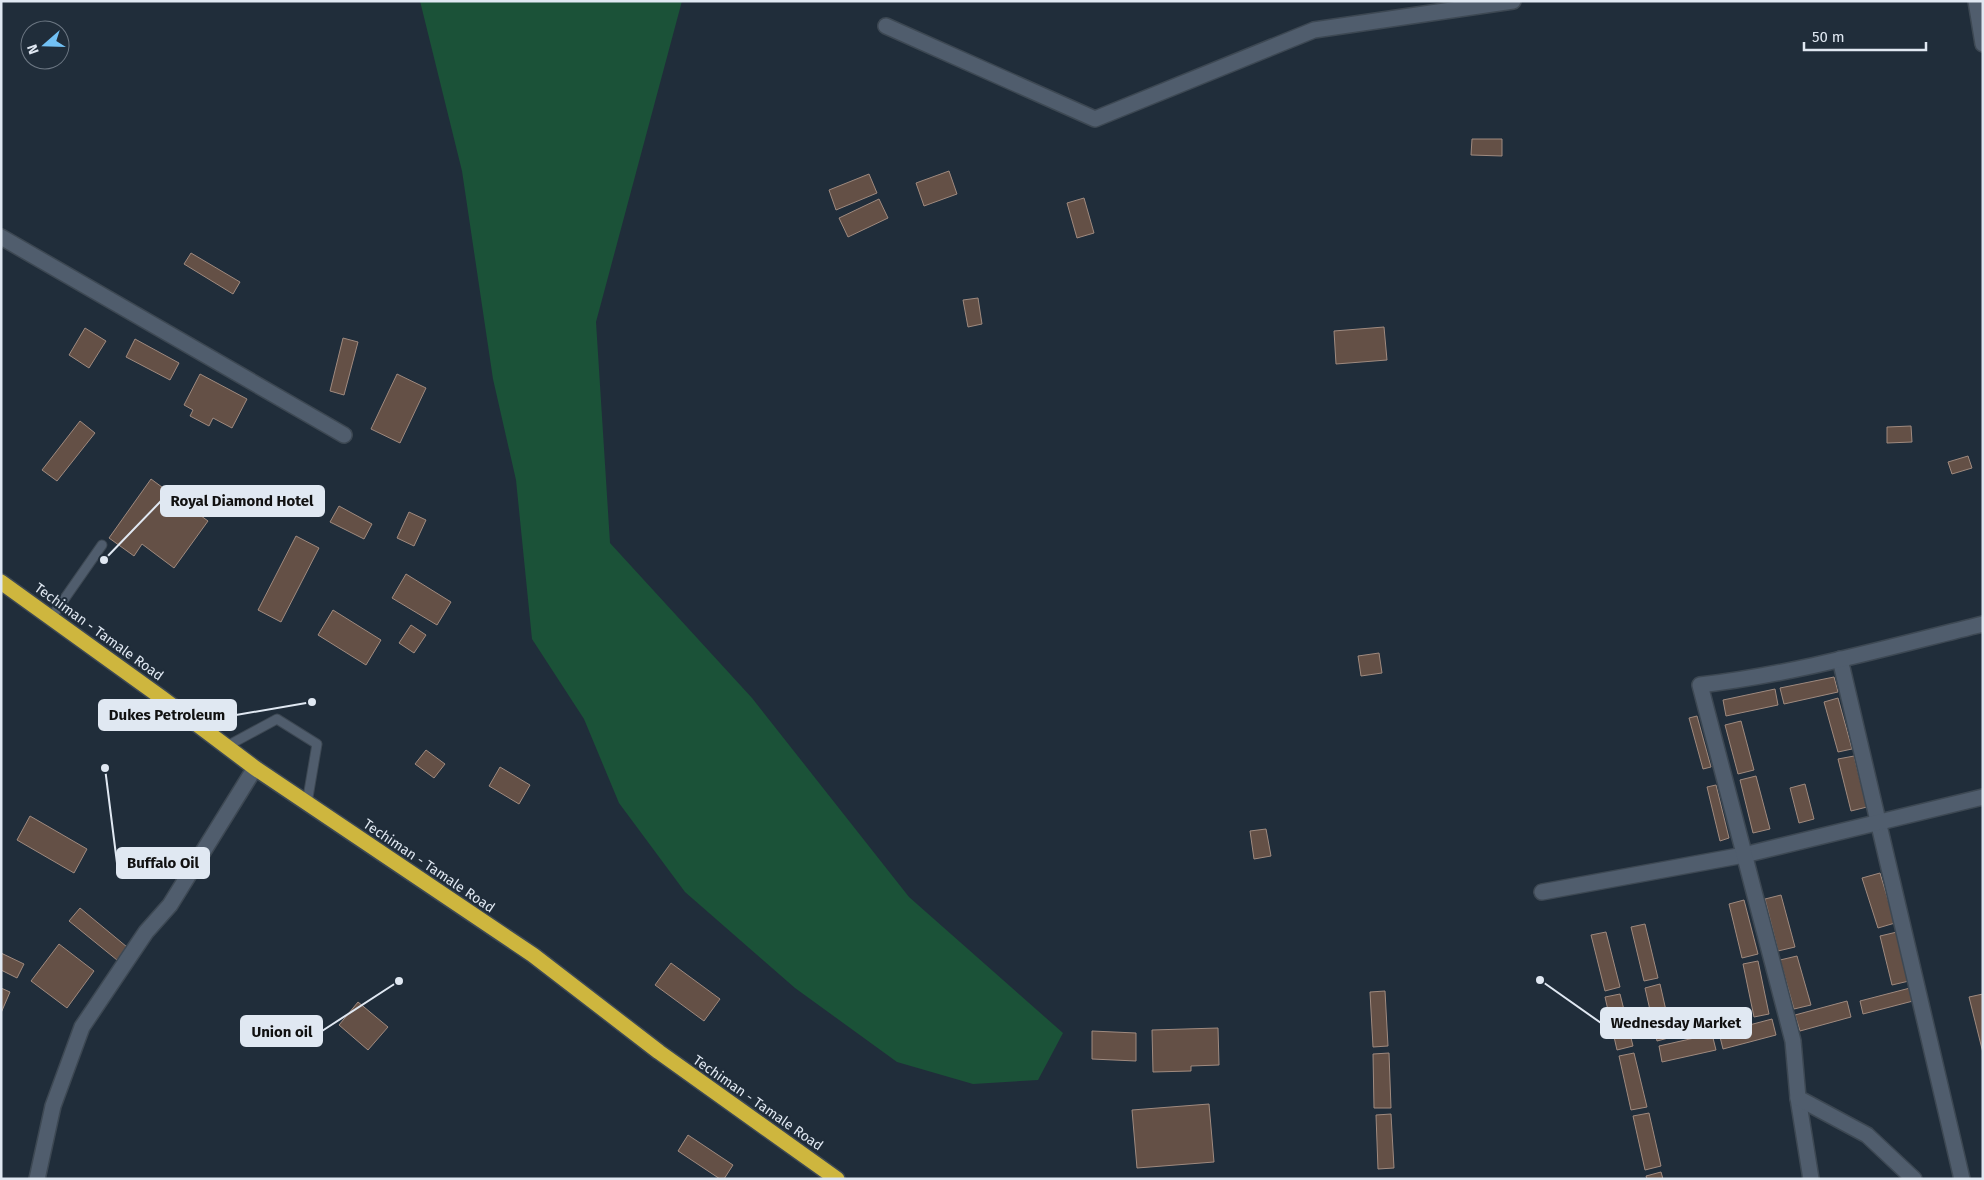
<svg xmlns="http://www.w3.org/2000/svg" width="1984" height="1180" viewBox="0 0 1984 1180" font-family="'Fira Sans',sans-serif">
<rect width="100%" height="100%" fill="#202d3a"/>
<polygon fill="#1b5238" points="420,1 682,1 596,322 610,543 752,698 909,897 1063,1033 1038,1080 973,1084 897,1062 795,988 685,892 619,803 584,719 532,639 516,480 493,379 462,171"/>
<g fill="#645046" stroke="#9f8a7f">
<polygon points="1472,139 1502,139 1502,156 1471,155"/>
<polygon points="949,171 957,194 924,206 916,183"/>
<polygon points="869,174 877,193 836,210 829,190"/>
<polygon points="1084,198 1094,233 1077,238 1067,203"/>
<polygon points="879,199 888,218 848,237 839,218"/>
<polygon points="191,253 240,282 233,294 184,264"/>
<polygon points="978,298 982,324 968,327 963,300"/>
<polygon points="1384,327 1387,360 1336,364 1334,331"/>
<polygon points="85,328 106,341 89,368 69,355"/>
<polygon points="343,338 358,342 344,395 330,391"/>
<polygon points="135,339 179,363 170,380 126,357"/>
<polygon points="200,374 247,399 232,428 213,418 209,426 190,416 193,410 184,405"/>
<polygon points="397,374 426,388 400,443 371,429"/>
<polygon points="80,421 95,433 57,481 42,470"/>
<polygon points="1911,426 1912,442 1887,443 1887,427"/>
<polygon points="1968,456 1972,468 1952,474 1948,462"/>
<polygon points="151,479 208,521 174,568 142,544 134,556 109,538"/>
<polygon points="339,506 372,524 364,539 330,522"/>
<polygon points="409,512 426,520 414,546 397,538"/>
<polygon points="296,536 319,548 281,622 258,610"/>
<polygon points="406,574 451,602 437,625 392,598"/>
<polygon points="333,610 381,640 366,665 318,635"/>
<polygon points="411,625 426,635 414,653 399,643"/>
<polygon points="1379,653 1382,673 1361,676 1358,656"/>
<polygon points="1834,677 1838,692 1784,704 1780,688"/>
<polygon points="1775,689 1778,705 1726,716 1723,700"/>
<polygon points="1838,698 1852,749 1838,752 1824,702"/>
<polygon points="1697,716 1711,767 1703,769 1689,718"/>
<polygon points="1741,721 1754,770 1738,774 1725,725"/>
<polygon points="426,750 445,764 434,778 415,764"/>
<polygon points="1854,756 1867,807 1851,811 1838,759"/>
<polygon points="500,767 530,785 519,804 489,786"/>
<polygon points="1756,776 1770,829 1753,833 1740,780"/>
<polygon points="1805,784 1814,819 1799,823 1790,788"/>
<polygon points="1716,785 1729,838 1720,841 1707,787"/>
<polygon points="30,816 87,849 74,873 17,840"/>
<polygon points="1266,829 1271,856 1254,859 1250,831"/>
<polygon points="1880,873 1895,923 1878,928 1862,878"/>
<polygon points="1781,895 1795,947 1778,951 1765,899"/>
<polygon points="1744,900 1758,954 1742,958 1729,904"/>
<polygon points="80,908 127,947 117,960 69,921"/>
<polygon points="1645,924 1658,978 1644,981 1631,927"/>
<polygon points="1606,932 1620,987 1605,991 1591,935"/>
<polygon points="1897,932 1909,981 1892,985 1880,936"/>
<polygon points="59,944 94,971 67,1008 31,981"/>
<polygon points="1,953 24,964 17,978 1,970"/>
<polygon points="1797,956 1811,1005 1794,1009 1780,960"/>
<polygon points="1758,961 1769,1014 1754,1017 1743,964"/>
<polygon points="671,963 720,999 704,1021 655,985"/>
<polygon points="1660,984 1672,1037 1657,1041 1645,988"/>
<polygon points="1,988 10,992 1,1013"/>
<polygon points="1910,988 1913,1001 1863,1014 1860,1001"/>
<polygon points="1385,991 1388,1046 1373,1047 1370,992"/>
<polygon points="1620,994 1633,1046 1617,1050 1605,997"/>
<polygon points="1983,994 1983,1053 1969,997"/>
<polygon points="1847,1001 1851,1017 1800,1031 1795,1015"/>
<polygon points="358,1002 388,1027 368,1050 339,1025"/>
<polygon points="1772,1019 1776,1035 1723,1049 1719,1033"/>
<polygon points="1218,1028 1219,1065 1191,1066 1191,1071 1153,1072 1152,1030"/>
<polygon points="1092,1031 1136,1033 1136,1061 1092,1059"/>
<polygon points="1712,1034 1716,1050 1662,1062 1659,1046"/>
<polygon points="1389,1053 1391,1108 1374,1108 1373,1054"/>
<polygon points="1634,1053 1647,1107 1631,1110 1619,1056"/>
<polygon points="1209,1104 1214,1162 1137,1168 1132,1110"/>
<polygon points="1649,1113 1661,1166 1645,1170 1633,1116"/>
<polygon points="1391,1114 1394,1168 1378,1169 1376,1115"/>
<polygon points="688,1135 733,1165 724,1179 720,1179 678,1151"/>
<polygon points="1661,1172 1663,1179 1647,1179 1646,1176"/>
</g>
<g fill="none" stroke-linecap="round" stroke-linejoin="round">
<g stroke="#3d4853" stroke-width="11">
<g id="lane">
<polyline points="51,618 102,545"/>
<polyline points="227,746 277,719 317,744 307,803"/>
</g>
</g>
<g stroke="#3d4853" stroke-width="18">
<g id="street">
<polyline points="1976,1 1983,44"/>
<polyline points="886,26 1095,119 1314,30 1513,1"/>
<polyline points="1,237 344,435"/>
<polyline points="1840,659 1962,1179"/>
<polyline points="1542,892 1744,855 1983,797"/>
<polyline points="1798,1098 1811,1179"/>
<polyline points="37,1179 53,1106 82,1027 146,932 170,905 255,768"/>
<path d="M1914 1179 1867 1135 1798 1098 1793 1041 1700 685C1796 674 1889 647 1983 624"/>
</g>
</g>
<g stroke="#3d4853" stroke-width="18">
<polyline id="highway" points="1,582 162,698 255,768 533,955 659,1052 837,1179"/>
</g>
<use href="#lane" stroke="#505d6d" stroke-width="9"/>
<use href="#street" stroke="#505d6d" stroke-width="15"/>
<use href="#highway" stroke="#ceb63e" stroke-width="15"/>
</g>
<g text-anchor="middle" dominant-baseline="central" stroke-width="4.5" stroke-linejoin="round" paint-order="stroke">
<g font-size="14" fill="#e0e8f2" stroke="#202d3a">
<text transform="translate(99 632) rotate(36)">Techiman - Tamale Road</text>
<text transform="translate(429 866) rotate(34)">Techiman - Tamale Road</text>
<text transform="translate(758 1103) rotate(35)">Techiman - Tamale Road</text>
</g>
</g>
<path fill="none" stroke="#e0e8f2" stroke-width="2" d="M104 560L161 501M312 702L236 715M105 768L117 863M1540 980L1601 1023M399 981L322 1031"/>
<g fill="#e0e8f2" stroke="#202d3a" stroke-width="2">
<circle cx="104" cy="560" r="5"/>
<circle cx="312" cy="702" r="5"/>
<circle cx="105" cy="768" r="5"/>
<circle cx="1540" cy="980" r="5"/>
<circle cx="399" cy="981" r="5"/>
</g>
<g fill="#e0e8f2" stroke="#e0e8f2" stroke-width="2">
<rect x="161" y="486" width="163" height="30" rx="5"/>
<rect x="99" y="700" width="137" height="30" rx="5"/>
<rect x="117" y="848" width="92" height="30" rx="5"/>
<rect x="1601" y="1008" width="150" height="30" rx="5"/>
<rect x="241" y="1016" width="81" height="30" rx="5"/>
</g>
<g font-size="15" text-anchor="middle" font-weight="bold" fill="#111">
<text x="242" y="506">Royal Diamond Hotel</text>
<text x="167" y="720">Dukes Petroleum</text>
<text x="163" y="868">Buffalo Oil</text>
<text x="1676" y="1028">Wednesday Market</text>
<text x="282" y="1037">Union oil</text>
</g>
<rect width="1984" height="1180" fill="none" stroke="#e0e8f2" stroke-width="5"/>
<g transform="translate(45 45) rotate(250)"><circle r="24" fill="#202d3a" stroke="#6d7884"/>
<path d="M0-4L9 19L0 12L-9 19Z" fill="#72c1f5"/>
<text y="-8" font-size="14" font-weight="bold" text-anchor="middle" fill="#e0e8f2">N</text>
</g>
<path d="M1804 42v8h122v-8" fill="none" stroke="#e0e8f2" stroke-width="2.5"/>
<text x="1812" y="42" font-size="15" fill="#e0e8f2" stroke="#202d3a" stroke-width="4" paint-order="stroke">50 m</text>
</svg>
